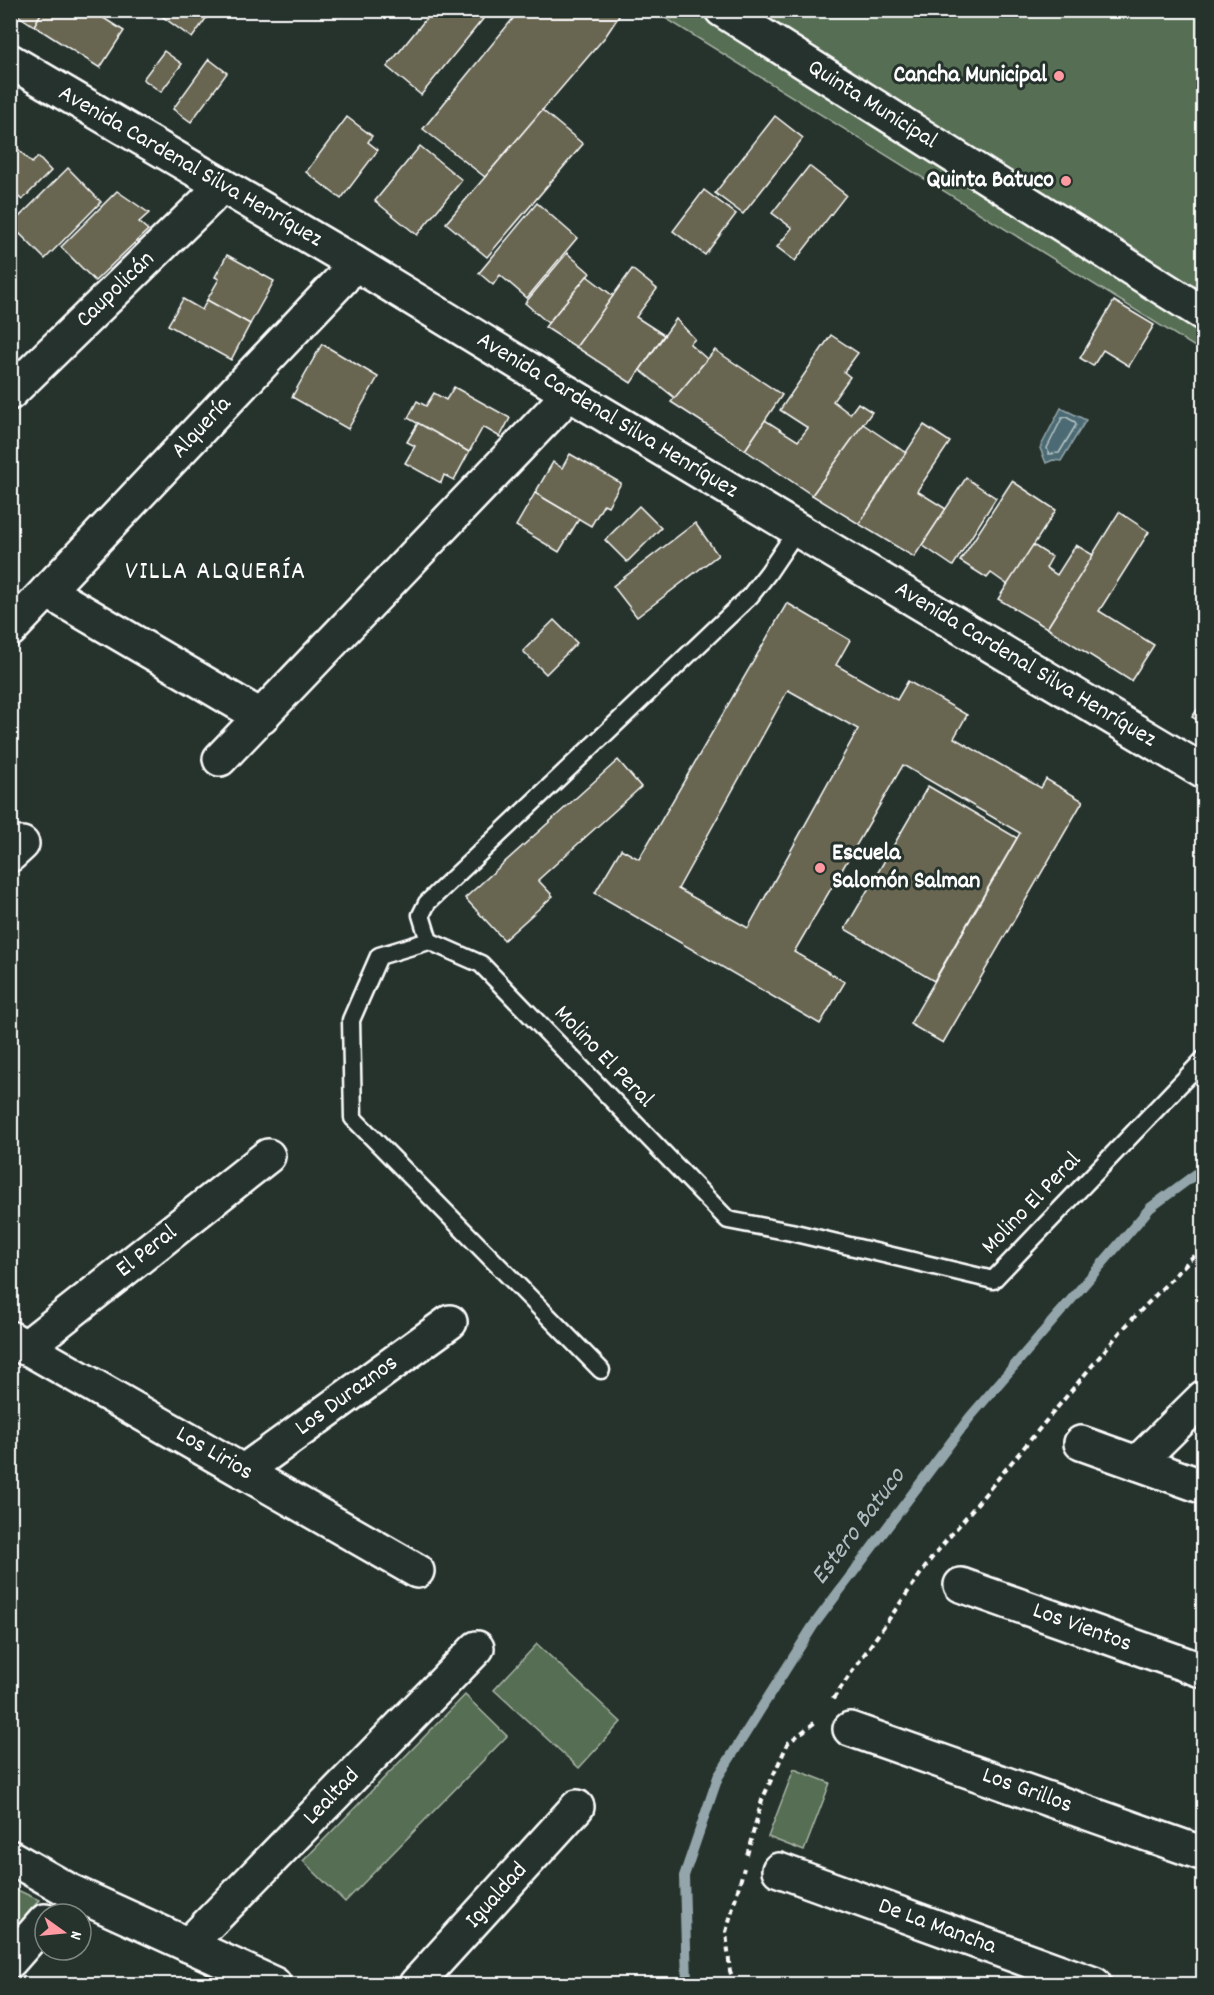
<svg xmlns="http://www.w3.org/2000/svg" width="1214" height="1995" viewBox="0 0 1214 1995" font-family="Dekko,sans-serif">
<rect width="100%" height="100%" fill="#26332d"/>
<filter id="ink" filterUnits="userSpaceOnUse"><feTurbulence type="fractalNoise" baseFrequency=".0167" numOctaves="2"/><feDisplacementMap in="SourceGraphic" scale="12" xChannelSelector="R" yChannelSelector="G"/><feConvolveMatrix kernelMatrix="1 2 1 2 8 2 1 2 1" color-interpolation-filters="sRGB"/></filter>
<g filter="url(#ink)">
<g fill="#566e52" stroke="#aab6a8" stroke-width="1.5">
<polygon points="654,11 1203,11 1203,352"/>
<polygon points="537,1644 621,1722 579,1768 494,1690"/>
<polygon points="465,1695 507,1736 345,1902 303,1861"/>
<polygon points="794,1769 830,1783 804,1851 768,1837"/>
<polygon points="11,1887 39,1900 11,1936"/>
</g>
<polygon fill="#4c6b73" stroke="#94a6ab" stroke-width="1.5" points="1061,408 1086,420 1061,461 1053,460 1046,463 1040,448"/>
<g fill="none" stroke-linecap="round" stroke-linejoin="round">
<polygon stroke="#b7c4c7" stroke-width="1.5" points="1066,417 1075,422 1076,425 1059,453 1049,454 1047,448 1062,418"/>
<polyline stroke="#94a6ab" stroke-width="10" points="687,1984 684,1876 718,1777 813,1626 970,1417 1150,1208 1204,1168"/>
</g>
<g fill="#676551" stroke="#fff" stroke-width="1.5" fill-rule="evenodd">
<polygon points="10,10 43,10 34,26"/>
<polygon points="43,10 91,10 124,31 100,68 34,26"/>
<polygon points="168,10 212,10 192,38 163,17"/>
<polygon points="433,10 473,10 483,19 421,95 387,67"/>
<polygon points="520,10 623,10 605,37 485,177 423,129"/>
<polygon points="164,51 182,64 161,92 143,79"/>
<polygon points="209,59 227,73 191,122 173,109"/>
<polygon points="542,110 583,144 487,257 446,223"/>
<polygon points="775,116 803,138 743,214 715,193"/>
<polygon points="347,117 372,136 368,142 378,150 341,199 306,172"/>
<polygon points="420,146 462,180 417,235 375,201"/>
<polygon points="17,148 32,163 38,157 51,171 22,200 10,189 10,155"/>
<polygon points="809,166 846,195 795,261 777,247 792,228 772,213"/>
<polygon points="68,168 101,202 45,259 11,225"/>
<polygon points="704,190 736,214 705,255 673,231"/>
<polygon points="117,191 149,213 139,222 148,230 95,281 61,247"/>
<polygon points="537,203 577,238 527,298 500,275 493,285 479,273"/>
<polygon points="567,253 590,273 548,323 525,303"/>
<polygon points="227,255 274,281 250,324 207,300 219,279 215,277"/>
<polygon points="632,269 657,289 636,317 664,335 631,383 576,347"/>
<polygon points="587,276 613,296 576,347 545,327"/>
<polygon points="183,299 202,310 207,300 250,324 231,360 168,325"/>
<polygon points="1114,301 1154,325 1129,366 1103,350 1093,366 1080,358"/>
<polygon points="676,319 695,339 690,344 707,359 675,398 640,370"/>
<polygon points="831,335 858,353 844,372 850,377 833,401 850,414 858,403 872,412 812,495 745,450 765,420 798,441 808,428 780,410"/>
<polygon points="322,344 378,377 348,429 292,397"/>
<polygon points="715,350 782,395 745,450 671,402"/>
<polygon points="454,387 510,418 500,437 483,427 469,452 408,418 417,401 426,406 434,393 446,400"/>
<polygon points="418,423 469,452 454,480 444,475 441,483 405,463 415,446 407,442"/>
<polygon points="863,424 906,453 859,524 812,495"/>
<polygon points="924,425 950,442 917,491 946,509 914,557 859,524"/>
<polygon points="570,454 621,483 608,506 604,504 591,526 535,493 553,462 562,468"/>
<polygon points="966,478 996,498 953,566 922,545"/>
<polygon points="1012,481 1056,510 1008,585 991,573 987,578 960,561"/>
<polygon points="535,493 579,519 559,552 516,526"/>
<polygon points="639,506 661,528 627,562 605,540"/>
<polygon points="1119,512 1149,532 1099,611 1154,645 1131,681 1047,628"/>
<polygon points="695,523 718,555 637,617 613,586"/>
<polygon points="1033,545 1052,557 1046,568 1057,575 1076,545 1093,555 1047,628 998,599"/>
<path d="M787 603 850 640 836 665 897 700 908 681 967 715 954 738 1041 788 1046 779 1083 801 943 1043 910 1024 1020 833 903 765 794 952 845 982 820 1024 595 893 621 849 639 859ZM788 690 858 729 748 928 678 889Z"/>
<polygon points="554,620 577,643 546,674 523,651"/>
<polygon points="1204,700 1204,724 1192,717"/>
<polygon points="618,760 641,787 538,880 553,896 504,940 465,898"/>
<polygon points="928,786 1017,838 934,981 845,929"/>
</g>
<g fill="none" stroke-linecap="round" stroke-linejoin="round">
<g stroke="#fff" stroke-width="21">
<g id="service">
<polyline points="429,941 421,915 427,903 750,596 768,573 797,530"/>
<polyline points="601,1370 353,1118 351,1020 379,956 429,941 481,964 728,1220 791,1232 993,1280 1204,1059"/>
</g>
</g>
<g stroke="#fff" stroke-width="38">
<g id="minor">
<polyline points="722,10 1204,314"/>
<polyline points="10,393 208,200 221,185"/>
<polyline points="47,591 262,717"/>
<polyline points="10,630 342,279 353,262"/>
<polyline points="220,759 555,409 568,393"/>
<polyline points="10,855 22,844"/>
<polyline points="10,1338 417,1571"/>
<polyline points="25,1348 268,1156"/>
<polyline points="1081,1443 1204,1487"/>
<polyline points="1137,1463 1204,1397"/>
<polyline points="244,1471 450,1322"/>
<polyline points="961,1585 1204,1671"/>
<polyline points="850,1729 1204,1854"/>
<polyline points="779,1870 1094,1984"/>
<polyline points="188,1945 477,1648"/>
<polyline points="10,1961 45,1921"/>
<polyline points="416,1984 577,1807"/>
</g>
</g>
<g stroke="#fff" stroke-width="38">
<g id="tertiary">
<polyline points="10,61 353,262 568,393 1204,772"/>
<polyline points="10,1857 70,1891 274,1984"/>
</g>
</g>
<g stroke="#fff" stroke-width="4" stroke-dasharray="6 4.5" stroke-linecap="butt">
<polyline points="833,1699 931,1559 1121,1331 1204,1245"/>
<polyline points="747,1855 762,1800 788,1743 818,1720"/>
<polyline points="735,1984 730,1971 726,1932 744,1868"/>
</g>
<use href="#service" stroke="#26332d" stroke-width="16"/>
<use href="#minor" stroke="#26332d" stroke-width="33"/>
<use href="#tertiary" stroke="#26332d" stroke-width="33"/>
</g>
</g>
<g fill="#ff9aa2" stroke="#26332d" stroke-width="2">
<circle cx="1059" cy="76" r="6"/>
<circle cx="1066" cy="181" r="6"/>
<circle cx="820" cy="868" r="6"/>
</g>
<g text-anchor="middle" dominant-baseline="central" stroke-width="6" stroke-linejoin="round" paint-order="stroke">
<g font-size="24" font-weight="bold" fill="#fff" stroke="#26332d" text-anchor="end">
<text x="1047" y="76">Cancha Municipal</text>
<text x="1054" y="181">Quinta Batuco</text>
<text x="832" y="854" text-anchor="start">Escuela<tspan x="832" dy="28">Salomón Salman</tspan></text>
</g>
<g font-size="24" fill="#fff" stroke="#26332d">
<text transform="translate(872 105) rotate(32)">Quinta Municipal</text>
<text transform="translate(190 167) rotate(30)">Avenida Cardenal Silva Henríquez</text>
<text transform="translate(116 290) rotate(-44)">Caupolicán</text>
<text transform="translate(607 416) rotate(31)">Avenida Cardenal Silva Henríquez</text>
<text transform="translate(202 428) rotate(-47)">Alquería</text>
<text transform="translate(1025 665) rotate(31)">Avenida Cardenal Silva Henríquez</text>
<text transform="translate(603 1057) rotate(46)">Molino El Peral</text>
<text transform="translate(1032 1204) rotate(-46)">Molino El Peral</text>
<text transform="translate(147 1252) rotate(-38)">El Peral</text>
<text transform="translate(347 1396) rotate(-36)">Los Duraznos</text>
<text transform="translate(214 1454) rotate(30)">Los Lirios</text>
<text transform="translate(1082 1628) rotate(20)">Los Vientos</text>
<text transform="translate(1027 1791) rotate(20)">Los Grillos</text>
<text transform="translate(332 1797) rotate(-46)">Lealtad</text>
<text transform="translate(497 1896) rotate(-48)">Igualdad</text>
<text transform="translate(937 1927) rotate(20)">De La Mancha</text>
</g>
<g font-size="26" letter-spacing="1.5" fill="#fff" stroke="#26332d">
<text x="216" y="572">VILLA ALQUERÍA</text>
</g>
<g font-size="26" font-style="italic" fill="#aebcc0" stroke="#26332d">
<text transform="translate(859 1527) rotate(-53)">Estero Batuco</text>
</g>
</g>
<rect width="1214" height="1995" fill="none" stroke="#26332d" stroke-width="36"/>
<rect x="18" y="18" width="1178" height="1959" fill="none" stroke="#fff" stroke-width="2" filter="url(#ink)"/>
<g transform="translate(63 1932) rotate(105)"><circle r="28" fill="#26332d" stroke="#7d8581" stroke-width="1.5"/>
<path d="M0-4.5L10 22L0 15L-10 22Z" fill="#ff9aa2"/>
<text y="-9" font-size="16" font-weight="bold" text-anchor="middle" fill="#ffffff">N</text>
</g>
</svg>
